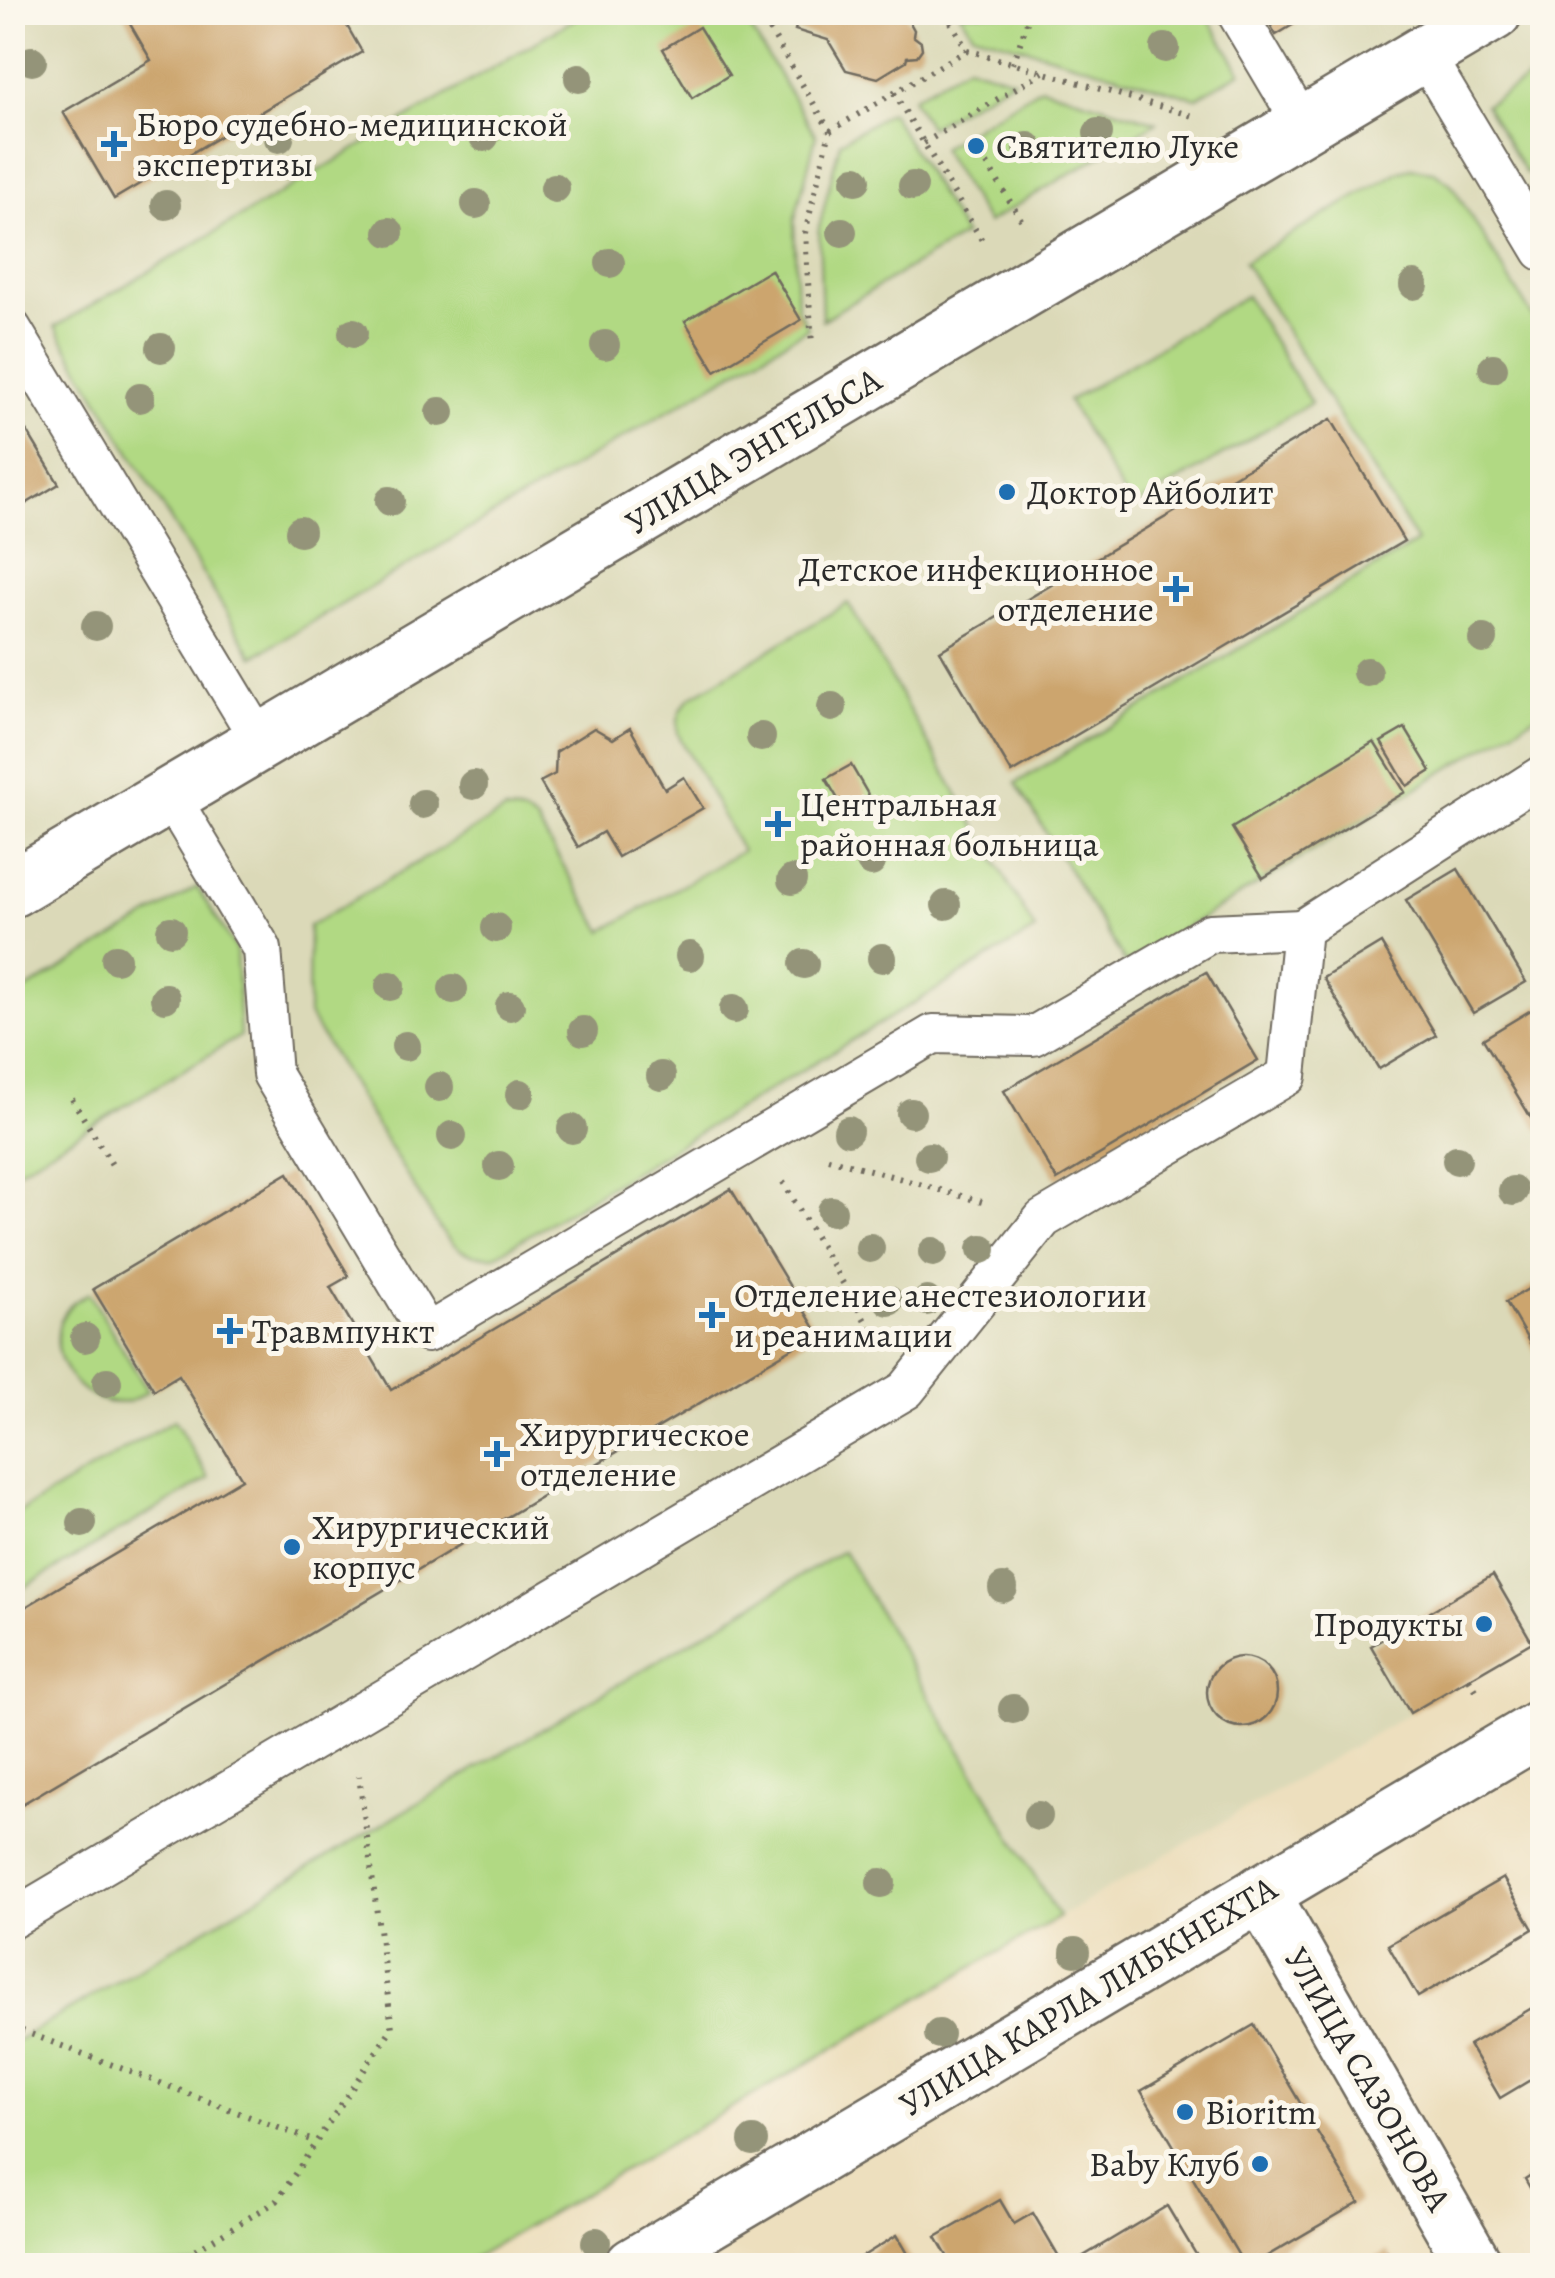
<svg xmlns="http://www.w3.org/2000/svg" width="1555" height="2278" viewBox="0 0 1555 2278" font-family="Alegreya,serif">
<rect width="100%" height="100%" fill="#fbf7ec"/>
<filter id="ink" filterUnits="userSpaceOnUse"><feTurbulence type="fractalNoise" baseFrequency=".01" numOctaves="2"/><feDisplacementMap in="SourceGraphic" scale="20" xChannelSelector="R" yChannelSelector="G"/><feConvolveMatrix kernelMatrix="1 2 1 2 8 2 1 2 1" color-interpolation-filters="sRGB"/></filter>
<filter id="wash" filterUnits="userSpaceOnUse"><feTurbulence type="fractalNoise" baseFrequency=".0048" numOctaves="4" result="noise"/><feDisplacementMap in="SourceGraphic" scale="40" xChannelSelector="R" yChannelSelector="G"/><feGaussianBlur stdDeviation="2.25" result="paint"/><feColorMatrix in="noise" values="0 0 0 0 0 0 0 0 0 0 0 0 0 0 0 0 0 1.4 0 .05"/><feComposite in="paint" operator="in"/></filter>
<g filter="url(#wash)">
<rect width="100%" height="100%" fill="#eddfbe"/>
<polygon fill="#dbd9b8" points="12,13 1542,13 1542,1636 461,2265 13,2265"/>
<g fill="#b1d983" stroke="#6e8257" stroke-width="2.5">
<polygon points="585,13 712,13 746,21 816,136 794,222 797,308 808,328 253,657 55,327"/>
<polygon points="960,13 1205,13 1241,72 1196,98 973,33"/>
<polygon points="967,65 1013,79 929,127 912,98"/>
<polygon points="1542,71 1542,164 1526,174 1485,105"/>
<polygon points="1041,87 1157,122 987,223 941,148"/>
<polygon points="890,112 964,235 822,320 819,228 840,142"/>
<polygon points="1411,168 1433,171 1451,184 1542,332 1542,712 1126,964 1016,783 1417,542 1244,262 1400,171"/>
<polygon points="1246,296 1311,403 1132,508 1068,401"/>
<path d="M848 603 1035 930 494 1256C467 1257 459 1252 441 1231L308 1014 309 926 505 811C519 811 526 813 537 822L603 931 742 851 678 734C676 718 680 708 691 697Z"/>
<polygon points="197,887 236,950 240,1036 13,1173 13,998"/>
<path d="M89 1293 148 1391C141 1395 135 1400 127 1402 79 1411 35 1345 70 1306 74 1301 83 1297 89 1293Z"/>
<polygon points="174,1420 209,1478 13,1594 13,1516"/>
<polygon points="843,1551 1059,1917 461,2265 13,2265 13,2043"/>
</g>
<g id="blocks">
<g fill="#cca56e">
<polygon points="123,12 339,12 362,52 114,199 63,112 151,60"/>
<polygon points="800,12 904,12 914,30 913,36 921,42 922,49 917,56 907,57 906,61 878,78 846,70 828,40 795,30"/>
<polygon points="1263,12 1314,12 1276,35"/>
<polygon points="699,27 729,75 692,98 663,49"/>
<polygon points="771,270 801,320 715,371 685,321"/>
<polygon points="12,406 59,484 12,512"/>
<polygon points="1331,419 1404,541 1012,773 940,651"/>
<polygon points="594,728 613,739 630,728 665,789 684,777 703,808 618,857 603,832 578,847 540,782 555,774 556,752"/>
<polygon points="1405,728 1431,771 1407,786 1381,742"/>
<polygon points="1374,742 1405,792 1263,878 1232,828"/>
<polygon points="851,765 869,796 845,811 826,779"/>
<polygon points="1458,869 1526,982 1473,1013 1406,900"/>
<polygon points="1381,943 1436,1035 1379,1069 1323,978"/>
<polygon points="1206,972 1258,1060 1057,1180 1004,1091"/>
<polygon points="1541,1004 1542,1128 1539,1131 1483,1039"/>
<polygon points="288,1173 349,1276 330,1287 391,1390 731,1189 818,1333 12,1810 12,1615 242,1479 179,1375 154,1390 93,1289"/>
<polygon points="1542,1281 1542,1364 1506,1302"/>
<polygon points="1493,1575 1532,1642 1410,1713 1371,1646"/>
<circle cx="1242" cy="1692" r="35"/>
<polygon points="1503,1878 1533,1929 1418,1997 1388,1945"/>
<polygon points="1542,2002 1542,2073 1500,2098 1469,2045"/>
<polygon points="1254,2025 1359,2202 1250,2266 1245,2266 1141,2091"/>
<polygon points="1542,2168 1542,2209 1525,2179"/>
<polygon points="1000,2200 1014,2224 1033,2213 1064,2266 953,2266 936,2237"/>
<polygon points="1167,2206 1203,2266 1087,2266 1082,2257"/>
<polygon points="897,2235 915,2266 847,2266"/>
<polygon points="1387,2251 1396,2266 1362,2266"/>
</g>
</g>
</g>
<g filter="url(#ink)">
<use href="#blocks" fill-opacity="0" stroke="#6f6a5e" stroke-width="2.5"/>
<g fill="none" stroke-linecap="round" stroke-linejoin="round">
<g stroke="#6f6a5e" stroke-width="42">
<g id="service">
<polyline points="1236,12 1303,125"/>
<polyline points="1424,54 1542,251"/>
<polyline points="12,329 261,742"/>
<polyline points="170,796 262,949 272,1074 427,1333 933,1034 1033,1036 1210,933 1302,929"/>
<polyline points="12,1919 906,1390 1043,1219 1287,1076 1302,929 1542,775"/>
</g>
</g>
<g stroke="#6f6a5e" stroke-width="60">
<g id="minor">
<polyline points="12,889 1494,12"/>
<polyline points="1261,1893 1475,2266"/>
</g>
</g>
<g stroke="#6f6a5e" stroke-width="60">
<polyline id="tertiary" points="633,2266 1542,1727"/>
</g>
<g stroke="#6f6a5e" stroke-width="6" stroke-dasharray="2.5 8" stroke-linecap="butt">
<polyline points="759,12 830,131 805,233 812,345"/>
<polyline points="967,50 1196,117"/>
<polyline points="1013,64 1029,16 1018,12"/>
<polyline points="894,93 983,242"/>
<polyline points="830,131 967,50 945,12"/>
<polyline points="924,143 1043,72"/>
<polyline points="976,146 1022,221"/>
<polyline points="72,1099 114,1168"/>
<polyline points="828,1158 989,1204"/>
<polyline points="783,1182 876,1339"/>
<polyline points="1469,1679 1476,1690"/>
<polyline points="12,2027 316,2142"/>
<polyline points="168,2266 277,2201 392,2028 359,1776"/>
</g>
<use href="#service" stroke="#fff" stroke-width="38"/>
<use href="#minor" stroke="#fff" stroke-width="55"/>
<use href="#tertiary" stroke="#fff" stroke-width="55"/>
</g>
<g fill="#949479">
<circle cx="1165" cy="48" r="15"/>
<circle cx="32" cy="61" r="15"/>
<circle cx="579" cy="78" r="15"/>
<circle cx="1098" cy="133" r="15"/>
<circle cx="484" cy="137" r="15"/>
<circle cx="279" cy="138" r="15"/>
<circle cx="1028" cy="147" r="15"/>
<circle cx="856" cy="180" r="15"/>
<circle cx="913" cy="186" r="15"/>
<circle cx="555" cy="188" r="15"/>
<circle cx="476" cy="204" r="15"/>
<circle cx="166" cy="205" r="15"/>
<circle cx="389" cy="232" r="15"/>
<circle cx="842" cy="232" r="15"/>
<circle cx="610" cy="263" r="15"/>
<circle cx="1414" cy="285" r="15"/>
<circle cx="353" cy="333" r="15"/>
<circle cx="605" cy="345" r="15"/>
<circle cx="161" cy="348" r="15"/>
<circle cx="1493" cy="368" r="15"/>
<circle cx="140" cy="398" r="15"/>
<circle cx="440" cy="412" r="15"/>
<circle cx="390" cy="501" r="15"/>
<circle cx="300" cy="531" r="15"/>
<circle cx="96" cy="626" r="15"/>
<circle cx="1483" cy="639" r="15"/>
<circle cx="1367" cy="672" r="15"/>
<circle cx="832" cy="707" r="15"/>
<circle cx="761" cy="737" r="15"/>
<circle cx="473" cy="785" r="15"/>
<circle cx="423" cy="804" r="15"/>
<circle cx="871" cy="862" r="15"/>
<circle cx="792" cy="880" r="15"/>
<circle cx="946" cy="905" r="15"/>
<circle cx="496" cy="928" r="15"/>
<circle cx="171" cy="931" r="15"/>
<circle cx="690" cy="956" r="15"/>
<circle cx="882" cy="958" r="15"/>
<circle cx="116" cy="959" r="15"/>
<circle cx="804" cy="964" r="15"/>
<circle cx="390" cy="986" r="15"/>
<circle cx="453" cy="989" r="15"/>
<circle cx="165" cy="998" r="15"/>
<circle cx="510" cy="1006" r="15"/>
<circle cx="734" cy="1009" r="15"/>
<circle cx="583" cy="1031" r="15"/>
<circle cx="406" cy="1046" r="15"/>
<circle cx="661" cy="1076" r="15"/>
<circle cx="439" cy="1087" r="15"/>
<circle cx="520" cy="1094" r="15"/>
<circle cx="911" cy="1113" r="15"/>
<circle cx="572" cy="1129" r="15"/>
<circle cx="848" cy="1131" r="15"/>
<circle cx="452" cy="1136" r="15"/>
<circle cx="929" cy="1157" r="15"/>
<circle cx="1457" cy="1160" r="15"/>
<circle cx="499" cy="1166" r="15"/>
<circle cx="1513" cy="1191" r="15"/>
<circle cx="832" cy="1211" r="15"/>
<circle cx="870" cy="1248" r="15"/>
<circle cx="982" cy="1249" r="15"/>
<circle cx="933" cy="1252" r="15"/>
<circle cx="889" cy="1301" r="15"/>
<circle cx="927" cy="1301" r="15"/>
<circle cx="85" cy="1338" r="15"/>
<circle cx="107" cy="1382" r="15"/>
<circle cx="82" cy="1523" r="15"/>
<circle cx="1003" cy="1588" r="15"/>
<circle cx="1013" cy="1709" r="15"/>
<circle cx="1038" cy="1816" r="15"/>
<circle cx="881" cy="1883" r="15"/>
<circle cx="1075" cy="1952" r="15"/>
<circle cx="939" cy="2034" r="15"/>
<circle cx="753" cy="2141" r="15"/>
<circle cx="596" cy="2242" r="15"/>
</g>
</g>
<g fill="#1f6fb2" stroke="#fbf7ec" stroke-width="4">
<path d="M109 129h10v10h10v10h-10v10h-10v-10h-10v-10h10z"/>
<circle cx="976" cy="146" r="10"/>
<circle cx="1007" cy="492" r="10"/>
<path d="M1171 574h10v10h10v10h-10v10h-10v-10h-10v-10h10z"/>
<path d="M773 809h10v10h10v10h-10v10h-10v-10h-10v-10h10z"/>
<path d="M707 1300h10v10h10v10h-10v10h-10v-10h-10v-10h10z"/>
<path d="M225 1316h10v10h10v10h-10v10h-10v-10h-10v-10h10z"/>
<path d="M492 1439h10v10h10v10h-10v10h-10v-10h-10v-10h10z"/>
<circle cx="292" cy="1547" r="10"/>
<circle cx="1484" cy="1624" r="10"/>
<circle cx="1185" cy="2112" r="10"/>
<circle cx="1260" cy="2164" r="10"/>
</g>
<g text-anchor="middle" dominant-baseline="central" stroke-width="10" stroke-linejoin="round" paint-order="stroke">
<g font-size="35" fill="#2b2b2b" stroke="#fbf7ec" text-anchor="start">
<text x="136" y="124">Бюро судебно-медицинской<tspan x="136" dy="40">экспертизы</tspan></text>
<text x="996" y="146">Святителю Луке</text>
<text x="1027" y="492">Доктор Айболит</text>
<text x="1154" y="569" text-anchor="end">Детское инфекционное<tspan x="1154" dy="40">отделение</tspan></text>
<text x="800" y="804">Центральная<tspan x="800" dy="40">районная больница</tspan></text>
<text x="734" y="1295">Отделение анестезиологии<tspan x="734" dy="40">и реанимации</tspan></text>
<text x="252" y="1331">Травмпункт</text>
<text x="520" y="1434">Хирургическое<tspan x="520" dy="40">отделение</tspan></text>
<text x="312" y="1527">Хирургический<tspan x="312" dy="40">корпус</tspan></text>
<text x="1464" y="1624" text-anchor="end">Продукты</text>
<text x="1205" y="2112">Bioritm</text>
<text x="1240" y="2164" text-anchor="end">Baby Клуб</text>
</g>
<g font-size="35" fill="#2b2b2b" stroke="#fbf7ec">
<text transform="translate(753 451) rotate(-31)">УЛИЦА ЭНГЕЛЬСА</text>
<text transform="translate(1088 1996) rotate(-31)">УЛИЦА КАРЛА ЛИБКНЕХТА</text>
<text transform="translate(1368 2079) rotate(60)">УЛИЦА САЗОНОВА</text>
</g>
</g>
<rect width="1555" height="2278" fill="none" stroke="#fbf7ec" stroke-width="50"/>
</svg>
